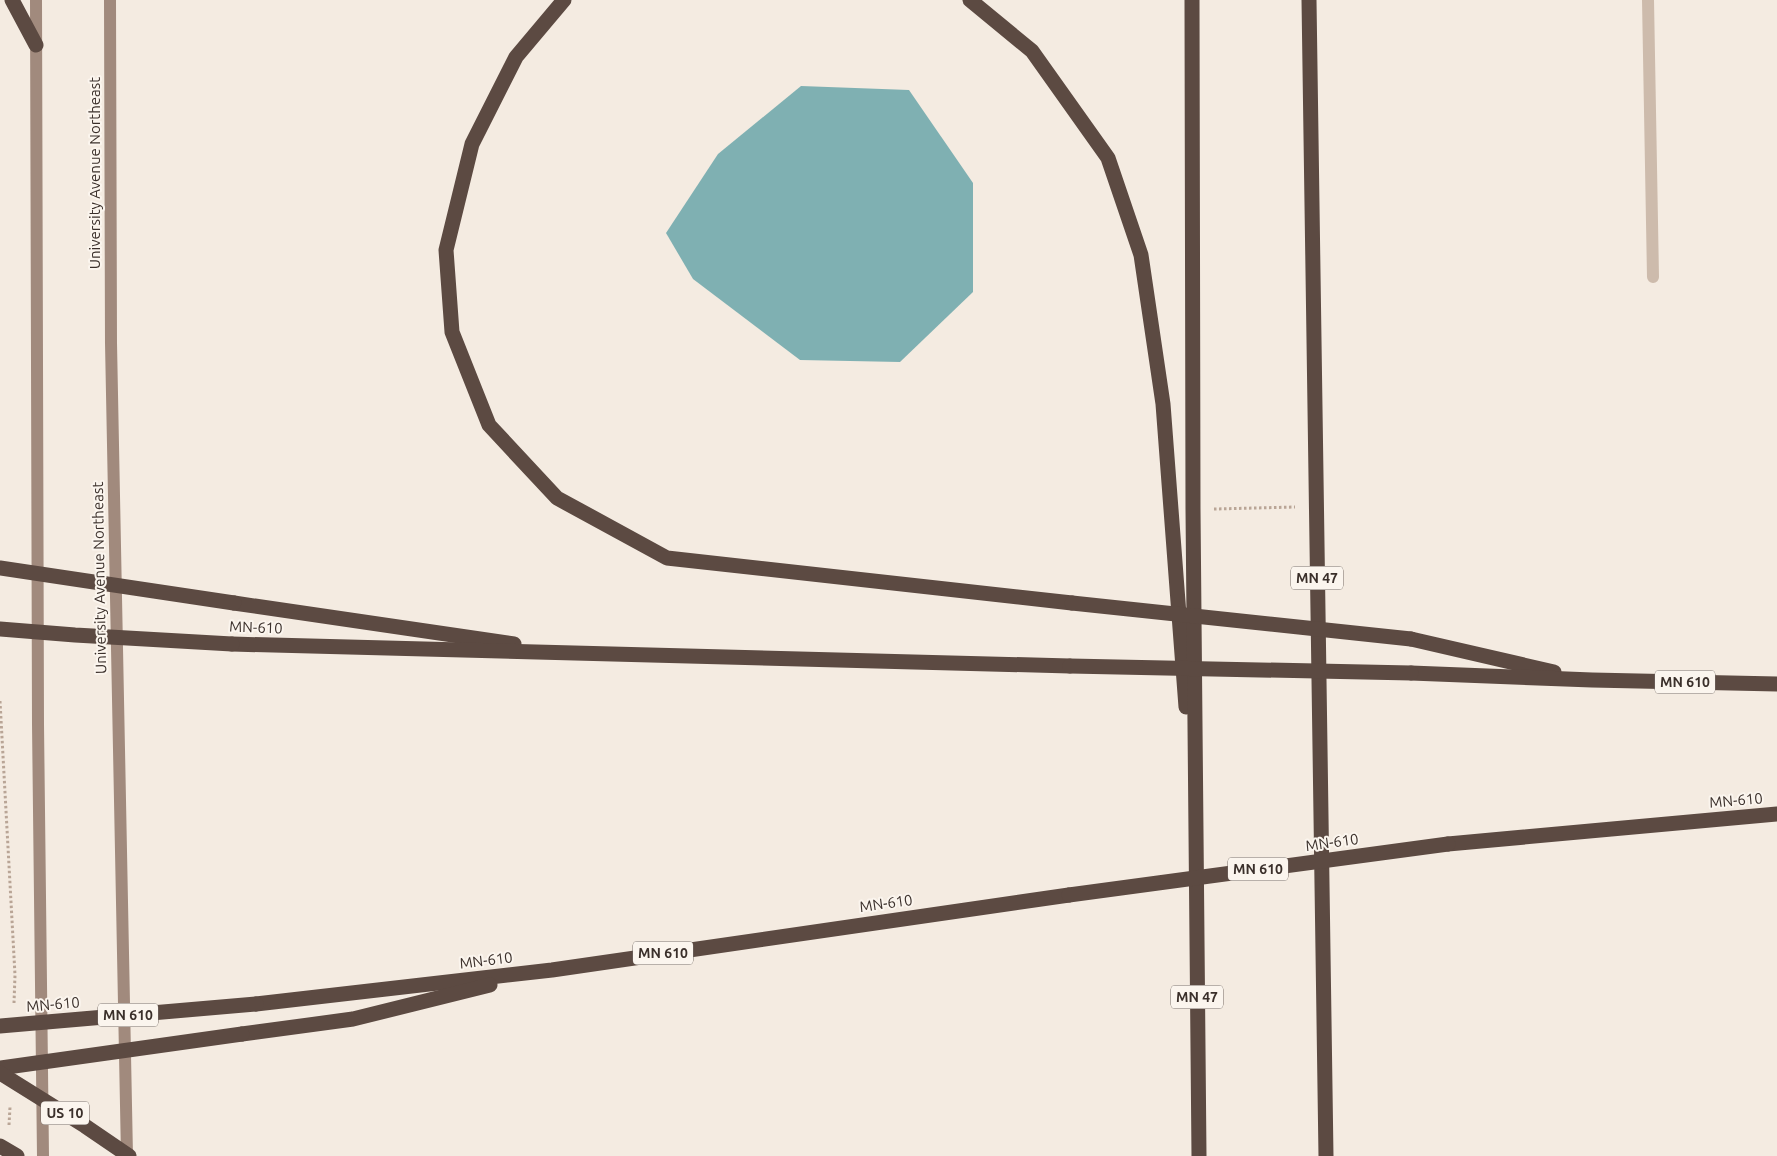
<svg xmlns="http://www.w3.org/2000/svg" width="1777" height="1156" viewBox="0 0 1777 1156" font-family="Ubuntu,sans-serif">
<rect width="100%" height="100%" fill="#f4ebe1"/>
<polygon fill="#7fb0b2" points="801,86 909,90 973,183 973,292 900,362 800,360 693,279 666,233 718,154"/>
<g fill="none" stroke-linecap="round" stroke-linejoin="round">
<g stroke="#b9a596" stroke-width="3" stroke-dasharray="2.5 2.5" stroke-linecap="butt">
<polyline points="1214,509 1295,507"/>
<polyline points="0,701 15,975 14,1003"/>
<polyline points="9,1125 10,1107"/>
</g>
<polyline stroke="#cdbbac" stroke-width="12" points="1648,0 1653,277"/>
<g stroke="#a18a7d" stroke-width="12">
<polyline points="36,0 38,724 43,1156"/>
<polyline points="110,0 111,343 127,1156"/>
</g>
<g stroke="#5c4a42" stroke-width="15">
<polyline points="12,0 36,45"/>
<polyline points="564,0 516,57 472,144 446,250 452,332 489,425 557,498 667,558 1072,603"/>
<polyline points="970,0 1032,51 1108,158 1141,255 1163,404 1186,707"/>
<polyline points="1192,0 1193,509 1199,1156"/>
<polyline points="1309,0 1326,1156"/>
<polyline points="234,603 514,644"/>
<polyline points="1411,639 1554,672"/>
<polyline points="232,644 1070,666"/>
<polyline points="1411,673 1592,680 1777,684"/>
<polyline points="1448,844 1777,814"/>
<polyline points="256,1004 552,970 1069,895"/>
<polyline points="242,1034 353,1019 490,985"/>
</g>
<g stroke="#5c4a42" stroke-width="15">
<polyline points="0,568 234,603"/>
<polyline points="1072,603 1411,639"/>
<polyline points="0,629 75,635 232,644"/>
<polyline points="1070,666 1411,673"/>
<polyline points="1069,895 1448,844"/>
<polyline points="0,1026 256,1004"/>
<polyline points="0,1068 242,1034"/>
<polyline points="0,1073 85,1126 129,1156"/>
<polyline points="0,1146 17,1156"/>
</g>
</g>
<g text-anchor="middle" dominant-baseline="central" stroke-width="4" stroke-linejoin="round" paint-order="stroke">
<g fill="#fbf5ee" stroke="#756b66" stroke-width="1">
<rect x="1291" y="566.5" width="52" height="23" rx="4"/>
<rect x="1655" y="670.5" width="60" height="23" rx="4"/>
<rect x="1228" y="857.5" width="60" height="23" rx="4"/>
<rect x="633" y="941.5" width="60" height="23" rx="4"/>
<rect x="1171" y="985.5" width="52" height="23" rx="4"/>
<rect x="98" y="1003.5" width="60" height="23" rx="4"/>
<rect x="41" y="1101.5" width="48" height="23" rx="4"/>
</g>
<g font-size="14" font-weight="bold" fill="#3b302b">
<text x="1317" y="578">MN 47</text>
<text x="1685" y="682">MN 610</text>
<text x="1258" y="869">MN 610</text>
<text x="663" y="953">MN 610</text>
<text x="1197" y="997">MN 47</text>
<text x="128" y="1015">MN 610</text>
<text x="65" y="1113">US 10</text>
</g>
<g font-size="15" fill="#3b302b" stroke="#fbf5ee">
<text transform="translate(94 173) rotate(-90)">University Avenue Northeast</text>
<text transform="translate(99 578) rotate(-91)">University Avenue Northeast</text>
<text transform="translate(256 627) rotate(2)">MN-610</text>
<text transform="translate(1736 800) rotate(-5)">MN-610</text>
<text transform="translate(1332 842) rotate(-8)">MN-610</text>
<text transform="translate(886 903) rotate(-8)">MN-610</text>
<text transform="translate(486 960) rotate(-7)">MN-610</text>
<text transform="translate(53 1004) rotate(-5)">MN-610</text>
</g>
</g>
</svg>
